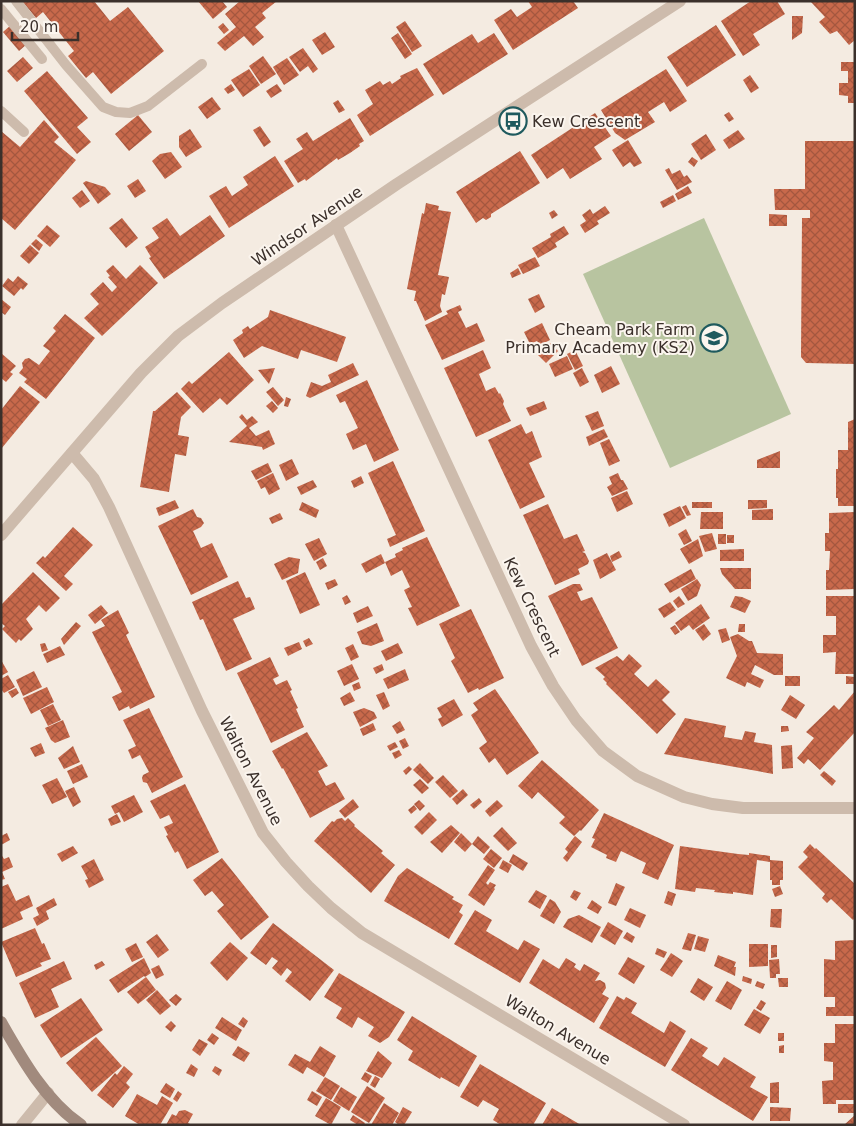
<svg xmlns="http://www.w3.org/2000/svg" width="856" height="1126" viewBox="0 0 856 1126" font-family="'DejaVu Sans',sans-serif">
<defs>
<pattern id="building-cross-hatch" width="8" height="8" patternUnits="userSpaceOnUse" patternTransform="scale(1.25)"><rect width="8" height="8" fill="#c8694b"/><path d="M0 0l8 8M0 8l8-8" fill="none" stroke="#a4573f"/></pattern>
</defs>
<rect width="100%" height="100%" fill="#f4ebe1"/>
<polygon fill="#b8c4a0" points="704,218 791,414 670,468 583,274"/>
<g fill="url(#building-cross-hatch)">
<polygon points="22,1 94,1 110,21 128,7 164,51 111,94 93,72 86,78 68,56 74,51 43,12 36,18"/>
<polygon points="198,1 222,1 227,7 213,19"/>
<polygon points="240,1 277,1 262,13 266,18 255,27 264,37 253,46 244,36 225,51 217,43 236,27 225,14"/>
<polygon points="528,1 573,1 578,8 513,50 494,20 511,9 517,17 532,7"/>
<polygon points="751,1 777,1 785,14 753,34 760,45 743,56 721,21"/>
<polygon points="810,1 855,1 855,40 849,45 837,31 830,34 819,22 825,17"/>
<polygon points="792,16 803,16 802,33 792,40"/>
<polygon points="405,21 422,46 412,52 396,27"/>
<polygon points="223,23 229,30 224,34 218,27"/>
<polygon points="11,25 27,44 19,51 3,32"/>
<polygon points="716,25 736,55 687,87 667,57"/>
<polygon points="325,32 335,47 322,55 312,40"/>
<polygon points="398,33 412,54 405,59 391,38"/>
<polygon points="494,33 508,54 443,95 423,64 472,34 478,43"/>
<polygon points="303,48 318,69 313,73 308,66 300,72 289,57"/>
<polygon points="263,56 276,74 261,84 249,66"/>
<polygon points="23,57 33,68 17,82 7,71"/>
<polygon points="287,58 299,75 284,85 273,67"/>
<polygon points="841,62 855,62 855,103 848,103 848,96 839,95 839,83 848,83 848,71 841,71"/>
<polygon points="417,68 434,95 370,136 357,115 373,104 365,90 380,81 383,85 390,81 392,84 401,78 400,76"/>
<polygon points="249,69 260,85 243,97 231,80"/>
<polygon points="666,69 687,101 670,112 664,102 648,112 655,122 625,140 615,133 601,110"/>
<polygon points="47,71 88,118 77,127 91,142 77,154 24,91"/>
<polygon points="750,75 759,88 751,93 743,80"/>
<polygon points="231,84 235,90 228,94 224,89"/>
<polygon points="277,84 282,91 271,98 266,91"/>
<polygon points="212,97 221,109 207,119 198,107"/>
<polygon points="338,100 345,110 339,113 333,103"/>
<polygon points="729,112 734,119 729,122 724,115"/>
<polygon points="595,113 611,136 594,147 602,159 570,179 563,168 547,179 531,155"/>
<polygon points="138,115 152,132 129,151 115,134"/>
<polygon points="350,118 364,141 359,144 360,146 350,153 338,160 337,158 306,181 305,179 298,183 284,161 303,149 296,139 307,132 313,141"/>
<polygon points="44,120 59,137 54,142 76,160 15,230 1,218 1,131 20,147"/>
<polygon points="260,126 271,142 264,147 253,130"/>
<polygon points="190,129 202,147 186,157 179,147 179,136"/>
<polygon points="738,130 745,139 729,149 723,140"/>
<polygon points="706,134 716,150 701,160 691,144"/>
<polygon points="628,140 642,163 634,167 630,162 623,167 612,150"/>
<polygon points="805,141 855,141 855,364 806,363 801,357 802,218 810,218 810,210 775,210 774,189 805,189"/>
<polygon points="520,151 540,183 491,214 491,217 486,220 483,218 476,223 456,192"/>
<polygon points="171,152 182,167 165,179 152,161 160,154"/>
<polygon points="275,156 294,186 229,228 209,196 226,186 232,196 248,185 243,177"/>
<polygon points="692,157 698,161 694,167 688,162"/>
<polygon points="669,168 672,174 680,170 684,177 687,175 692,182 677,190 665,170"/>
<polygon points="138,179 146,191 135,198 127,186"/>
<polygon points="86,181 105,187 111,194 98,204 83,183"/>
<polygon points="688,186 692,193 678,200 675,194"/>
<polygon points="82,190 90,201 80,208 72,198"/>
<polygon points="673,195 676,201 663,208 660,202"/>
<polygon points="426,203 439,206 438,210 451,212 438,275 449,277 445,295 442,294 440,306 442,312 425,321 416,301 414,301 416,291 407,289 422,213 424,214"/>
<polygon points="605,206 610,213 597,221 599,224 585,233 580,225 586,221 582,215 590,209 593,214"/>
<polygon points="554,210 558,215 552,219 549,213"/>
<polygon points="769,214 787,215 787,226 769,226"/>
<polygon points="210,215 225,236 164,279 149,258 151,257 145,247 159,238 152,228 167,218 180,236"/>
<polygon points="122,218 138,238 126,248 109,228"/>
<polygon points="47,225 60,236 50,247 37,236"/>
<polygon points="564,226 569,234 555,243 557,247 538,258 532,248 551,237 550,234"/>
<polygon points="36,239 43,245 39,251 31,244"/>
<polygon points="30,245 39,253 29,264 20,256"/>
<polygon points="535,257 540,266 523,274 518,265"/>
<polygon points="113,265 126,279 140,265 158,283 102,336 84,318 99,304 90,294 103,282 112,292 117,287 108,277 110,276 106,271"/>
<polygon points="518,268 521,274 512,278 510,273"/>
<polygon points="18,276 28,284 23,290 21,288 14,296 2,286 8,278 13,282"/>
<polygon points="539,294 545,307 535,313 528,299"/>
<polygon points="1,299 11,307 5,315 1,312"/>
<polygon points="460,305 462,310 458,312 466,328 477,323 485,341 442,360 425,325 448,314 446,311"/>
<polygon points="270,310 346,337 337,362 301,350 298,359 262,346 244,358 233,340 243,333 242,330 248,326 250,329 268,317"/>
<polygon points="65,314 95,338 46,399 24,382 27,379 19,373 23,368 22,363 25,359 29,358 39,365 50,351 43,346 56,331 53,328"/>
<polygon points="542,323 550,340 540,345 537,341 530,344 524,332"/>
<polygon points="550,343 558,351 546,363 538,355"/>
<polygon points="483,350 491,368 479,374 486,391 495,387 499,394 500,393 504,401 503,404 511,421 476,437 444,368"/>
<polygon points="575,350 583,366 575,370 567,354"/>
<polygon points="229,352 254,380 227,405 220,398 203,413 181,389 189,381 192,384"/>
<polygon points="1,353 16,366 10,372 13,374 6,382 1,378"/>
<polygon points="567,356 573,369 555,377 549,364"/>
<polygon points="353,363 359,375 310,398 306,396 311,382 322,386 331,382 328,375"/>
<polygon points="611,366 620,384 602,393 594,375"/>
<polygon points="275,368 269,384 258,370"/>
<polygon points="582,368 589,382 580,387 573,373"/>
<polygon points="367,380 399,450 374,462 366,444 353,450 346,434 358,428 345,401 340,403 336,395"/>
<polygon points="20,386 40,402 1,449 1,410"/>
<polygon points="273,387 284,400 278,406 266,392"/>
<polygon points="177,392 191,407 181,417 178,435 189,437 186,456 175,454 169,492 140,487 153,411 155,411"/>
<polygon points="286,397 291,399 288,407 284,406"/>
<polygon points="272,401 278,408 273,413 266,406"/>
<polygon points="544,401 547,409 530,416 526,408"/>
<polygon points="598,411 604,426 592,431 585,416"/>
<polygon points="242,414 247,420 252,416 258,422 249,428 256,436 269,430 275,444 263,450 262,447 229,442 247,426 239,417"/>
<polygon points="855,419 855,506 838,506 838,498 836,498 836,469 838,469 838,450 848,450 848,422"/>
<polygon points="521,424 526,434 532,431 542,457 529,463 545,497 520,509 488,440"/>
<polygon points="604,429 608,437 589,446 586,437"/>
<polygon points="609,439 620,461 609,466 600,443"/>
<polygon points="780,451 780,468 757,468 757,460"/>
<polygon points="292,459 299,474 286,481 279,465"/>
<polygon points="393,461 425,531 390,547 387,539 396,535 368,473"/>
<polygon points="268,463 272,472 256,480 251,471"/>
<polygon points="273,473 280,489 269,495 265,487 261,489 257,481"/>
<polygon points="618,473 621,480 623,480 628,489 612,496 607,487 612,484 609,477"/>
<polygon points="361,476 364,483 354,488 351,481"/>
<polygon points="313,480 317,487 301,495 297,487"/>
<polygon points="627,491 633,504 617,512 611,498"/>
<polygon points="175,500 179,508 159,516 156,508"/>
<polygon points="748,500 767,500 767,508 748,509"/>
<polygon points="302,502 319,510 316,518 299,510"/>
<rect x="692" y="502" width="20" height="6"/>
<polygon points="548,504 564,539 577,534 585,551 582,552 585,553 589,561 588,564 578,569 580,574 555,585 523,515"/>
<polygon points="686,505 691,515 687,516 682,507"/>
<polygon points="680,506 686,518 669,527 663,514"/>
<polygon points="193,509 197,517 201,518 204,523 201,527 193,531 201,548 212,543 228,577 191,595 158,526"/>
<polygon points="773,509 773,520 752,520 752,510"/>
<polygon points="701,512 723,512 723,529 700,529"/>
<polygon points="855,512 855,589 826,590 826,570 829,570 830,551 825,551 825,533 829,533 829,513"/>
<polygon points="280,513 283,519 272,524 269,518"/>
<polygon points="73,527 93,545 64,576 73,584 66,591 36,563 43,556 45,558"/>
<polygon points="686,529 692,541 684,545 678,534"/>
<polygon points="712,533 717,549 705,552 699,536"/>
<rect x="718" y="534" width="8" height="10"/>
<rect x="727" y="535" width="7" height="8"/>
<polygon points="427,537 460,606 417,626 408,608 412,607 404,590 410,587 402,570 391,576 385,562 396,557 395,554 403,550 402,548"/>
<polygon points="319,538 327,554 314,561 305,544"/>
<polygon points="698,539 703,556 689,564 680,549"/>
<polygon points="744,549 744,561 720,561 720,550"/>
<polygon points="619,551 622,557 612,562 610,556"/>
<polygon points="607,553 616,570 600,579 593,560"/>
<polygon points="381,554 385,563 366,573 361,564"/>
<polygon points="289,557 300,559 298,573 282,580 274,564"/>
<polygon points="323,558 327,566 320,570 316,562"/>
<polygon points="720,568 751,568 751,589 735,589 722,574"/>
<polygon points="691,569 696,579 670,593 664,584"/>
<polygon points="33,572 60,598 46,612 39,605 26,619 33,629 21,641 19,639 16,643 2,629 5,626 1,623 1,605"/>
<polygon points="305,572 320,605 300,614 286,581"/>
<polygon points="335,579 338,585 328,590 325,583"/>
<polygon points="697,579 701,585 697,596 688,601 681,589"/>
<polygon points="238,581 246,598 250,597 255,609 233,619 252,659 226,671 203,619 200,620 192,602"/>
<polygon points="573,584 580,584 583,590 577,592 581,601 592,597 618,648 582,666 548,596"/>
<polygon points="347,595 351,602 345,605 342,598"/>
<polygon points="679,596 685,604 678,608 673,601"/>
<polygon points="735,596 742,597 751,601 745,613 730,607"/>
<polygon points="826,596 855,596 855,674 835,674 836,652 823,653 823,635 836,635 836,616 826,616"/>
<polygon points="670,602 676,610 664,618 658,609"/>
<polygon points="701,604 710,618 693,630 689,625 681,631 675,623"/>
<polygon points="101,605 108,613 95,624 88,615"/>
<polygon points="368,606 373,616 357,623 353,613"/>
<polygon points="471,609 504,678 479,690 478,688 468,693 451,661 455,658 439,624"/>
<polygon points="118,610 129,633 126,635 155,697 130,709 129,706 119,711 112,697 122,692 92,632 105,626 101,620"/>
<polygon points="76,622 81,626 64,645 61,639"/>
<polygon points="377,623 384,641 371,646 362,644 357,632"/>
<polygon points="704,624 711,634 703,641 695,630"/>
<polygon points="739,624 745,624 745,632 738,632"/>
<polygon points="675,625 680,632 675,635 670,628"/>
<polygon points="726,628 730,640 722,643 718,630"/>
<polygon points="738,634 749,641 752,641 757,653 783,654 783,675 774,675 755,665 751,674 764,680 760,688 747,682 745,687 726,678 737,656 730,637"/>
<polygon points="309,638 313,644 306,647 303,641"/>
<polygon points="299,642 302,649 288,656 284,648"/>
<polygon points="45,643 48,650 42,652 40,644"/>
<polygon points="398,643 403,653 386,661 381,651"/>
<polygon points="353,644 359,657 351,661 345,648"/>
<polygon points="60,646 65,655 47,663 43,654"/>
<polygon points="629,654 642,666 634,674 648,687 656,679 670,692 662,700 676,714 657,734 606,684 607,683 603,679 605,677 595,668 617,656 623,661"/>
<polygon points="270,657 279,676 273,679 276,685 287,680 292,690 290,691 298,708 296,709 304,727 271,743 237,673"/>
<polygon points="1,660 8,672 1,676"/>
<polygon points="352,664 359,679 344,686 337,671"/>
<polygon points="382,664 384,670 376,674 373,668"/>
<polygon points="405,669 409,680 388,689 383,679"/>
<polygon points="34,671 42,687 23,696 16,680"/>
<polygon points="8,675 15,687 4,693 1,689 1,679"/>
<rect x="785" y="676" width="15" height="10"/>
<polygon points="846,676 855,677 855,684 846,684"/>
<polygon points="359,682 361,688 354,691 352,685"/>
<polygon points="47,687 54,702 31,714 23,698"/>
<polygon points="16,688 19,693 12,698 8,692"/>
<polygon points="495,689 539,753 507,775 495,758 489,763 479,748 487,742 471,715 478,710 473,703"/>
<polygon points="855,691 855,732 820,770 808,759 804,764 797,758 814,738 806,732 834,705 839,710"/>
<polygon points="350,692 355,701 344,706 340,698"/>
<polygon points="384,692 390,706 383,710 376,695"/>
<polygon points="790,695 805,705 796,719 781,710"/>
<polygon points="454,699 463,715 442,727 438,719 442,717 437,708"/>
<polygon points="53,704 61,720 48,726 40,710"/>
<polygon points="149,708 183,777 152,793 147,783 143,782 142,778 143,775 149,772 140,755 132,759 128,750 136,746 123,720"/>
<polygon points="364,708 374,712 377,718 360,727 353,712"/>
<polygon points="685,718 726,726 724,737 742,740 745,731 756,733 754,742 772,745 773,774 664,754"/>
<polygon points="63,720 70,737 55,743 51,740 45,728"/>
<polygon points="400,721 405,730 397,734 392,726"/>
<polygon points="373,723 376,730 363,736 360,729"/>
<polygon points="781,726 788,726 789,731 781,732"/>
<polygon points="307,732 328,766 318,771 326,786 335,782 345,799 310,818 283,768 282,769 272,751"/>
<polygon points="405,738 409,746 403,749 399,741"/>
<polygon points="395,742 398,747 390,751 387,746"/>
<polygon points="41,743 45,753 35,757 30,748"/>
<polygon points="792,745 793,768 782,769 781,746"/>
<polygon points="73,746 80,762 64,769 58,758"/>
<polygon points="399,750 402,755 395,759 392,753"/>
<polygon points="542,760 599,810 581,831 580,830 574,836 559,823 565,817 538,792 532,799 518,786"/>
<polygon points="420,763 434,778 428,784 413,770"/>
<polygon points="82,764 88,777 73,784 67,771"/>
<polygon points="409,766 412,769 406,775 403,771"/>
<polygon points="824,771 836,781 832,786 820,775"/>
<polygon points="443,775 458,791 450,798 435,782"/>
<polygon points="57,778 67,797 52,804 42,785"/>
<polygon points="420,779 429,788 422,794 413,785"/>
<polygon points="185,784 219,852 187,869 178,851 175,853 166,836 168,835 164,827 173,823 169,815 160,819 150,801"/>
<polygon points="74,787 81,802 73,807 65,791"/>
<polygon points="463,789 468,795 457,805 452,799"/>
<polygon points="134,795 143,812 124,822 119,812 115,814 111,806"/>
<polygon points="479,798 482,802 474,809 470,805"/>
<polygon points="353,799 359,807 345,818 339,811"/>
<polygon points="419,800 425,806 420,811 414,804"/>
<polygon points="497,800 503,806 490,817 485,811"/>
<polygon points="414,805 417,809 411,814 408,810"/>
<polygon points="429,812 437,820 422,835 414,827"/>
<polygon points="604,813 674,845 658,880 642,873 646,863 621,851 616,862 606,858 607,855 591,847 595,839 592,838"/>
<polygon points="117,814 121,822 111,826 108,819"/>
<polygon points="342,818 345,821 348,818 355,825 354,826 383,851 381,853 395,865 371,893 314,841 332,821 334,822 337,819"/>
<polygon points="451,825 460,833 442,853 430,842"/>
<polygon points="502,827 517,843 508,851 493,836"/>
<polygon points="7,833 10,840 1,845 1,836"/>
<polygon points="461,833 472,844 465,852 454,842"/>
<polygon points="478,836 490,847 484,854 472,844"/>
<polygon points="575,836 582,842 567,862 563,858 568,852 565,849"/>
<polygon points="810,844 815,849 816,848 855,884 855,918 853,920 831,899 827,903 822,898 825,894 798,867 808,857 803,852"/>
<polygon points="73,846 78,853 62,862 57,854"/>
<polygon points="680,846 738,854 749,855 749,853 770,856 770,860 783,861 783,880 780,880 780,885 772,885 772,880 770,880 770,862 757,860 753,895 733,892 733,894 714,892 715,890 696,888 695,892 675,889"/>
<polygon points="491,849 502,858 494,868 483,859"/>
<polygon points="1,854 4,859 9,857 13,867 2,872 5,879 1,880"/>
<polygon points="513,854 528,863 523,871 509,862"/>
<polygon points="222,858 269,917 241,940 217,911 224,905 212,891 205,896 193,880"/>
<polygon points="94,859 104,880 89,888 85,880 88,879 81,866"/>
<polygon points="503,860 512,865 508,873 499,868"/>
<polygon points="488,865 495,870 486,883 488,885 490,882 496,885 494,888 495,889 484,906 468,895"/>
<polygon points="407,868 454,897 452,899 463,905 459,912 463,915 449,939 384,901 398,876"/>
<polygon points="616,883 625,887 616,906 608,903"/>
<polygon points="8,884 16,901 29,895 33,906 20,912 23,919 1,929 1,887"/>
<polygon points="780,886 783,894 775,897 772,889"/>
<polygon points="536,890 547,896 540,909 528,902"/>
<polygon points="574,890 581,893 576,901 570,897"/>
<polygon points="668,891 676,894 672,906 664,903"/>
<polygon points="54,898 57,905 46,911 49,919 37,926 33,918 39,915 36,908"/>
<polygon points="550,899 555,902 561,912 554,924 540,916"/>
<polygon points="592,900 602,907 598,914 587,908"/>
<polygon points="630,908 646,915 640,928 624,920"/>
<polygon points="771,909 782,909 781,928 770,927"/>
<polygon points="475,910 492,920 486,931 518,950 524,940 540,949 520,983 454,944"/>
<polygon points="579,915 601,927 592,943 563,927 568,919"/>
<polygon points="608,922 623,931 615,945 600,936"/>
<polygon points="273,923 334,970 310,1001 285,981 292,972 287,968 281,976 272,968 278,961 272,957 266,965 250,953"/>
<polygon points="35,928 42,944 44,943 51,959 40,963 42,966 16,977 1,942"/>
<polygon points="627,932 635,937 632,943 623,938"/>
<polygon points="688,933 696,935 691,951 682,949"/>
<polygon points="157,934 169,950 158,958 146,942"/>
<polygon points="698,936 709,939 705,952 694,949"/>
<polygon points="855,940 855,1016 826,1016 826,1007 835,1007 835,997 824,997 824,959 835,960 835,941"/>
<polygon points="230,942 248,958 227,981 210,963"/>
<polygon points="136,943 143,957 132,962 125,949"/>
<polygon points="749,944 768,944 768,966 749,967"/>
<polygon points="771,945 777,945 777,957 771,958"/>
<polygon points="657,948 667,952 664,958 655,954"/>
<polygon points="671,953 683,961 672,977 660,970"/>
<polygon points="718,955 736,962 734,967 736,967 735,976 714,966"/>
<polygon points="628,957 645,966 634,984 618,974"/>
<polygon points="144,958 151,973 145,977 144,976 118,993 109,980"/>
<polygon points="566,958 576,964 574,967 580,971 584,964 600,973 595,981 600,980 605,983 606,988 602,994 609,998 594,1023 529,983 543,959 559,969"/>
<polygon points="779,959 780,974 776,974 776,978 770,978 769,960"/>
<polygon points="64,961 72,979 51,989 59,1007 35,1018 19,983"/>
<polygon points="102,961 105,965 96,970 94,965"/>
<polygon points="159,965 164,975 156,979 151,969"/>
<polygon points="339,973 405,1012 389,1037 380,1043 368,1036 374,1027 358,1017 352,1028 336,1018 342,1008 324,997"/>
<polygon points="743,976 752,979 751,984 742,981"/>
<polygon points="146,977 156,990 138,1004 127,992"/>
<polygon points="698,978 713,987 704,1001 690,992"/>
<polygon points="778,978 788,978 788,987 779,987"/>
<polygon points="727,981 742,990 731,1010 715,1001"/>
<polygon points="757,981 765,984 763,989 755,986"/>
<polygon points="157,990 171,1006 160,1015 146,1000"/>
<polygon points="176,994 182,999 176,1006 169,1000"/>
<polygon points="617,996 624,1000 626,997 637,1003 631,1013 664,1033 670,1021 686,1031 665,1067 599,1028"/>
<polygon points="81,998 103,1030 61,1058 40,1025"/>
<polygon points="761,1000 766,1003 761,1011 756,1008"/>
<polygon points="754,1009 770,1018 760,1034 744,1025"/>
<polygon points="412,1016 477,1056 459,1087 441,1077 440,1079 408,1060 413,1051 397,1040"/>
<polygon points="222,1017 242,1030 236,1041 215,1028"/>
<polygon points="243,1017 248,1021 244,1028 238,1024"/>
<polygon points="171,1021 176,1026 171,1032 165,1027"/>
<polygon points="835,1024 855,1024 855,1100 836,1100 836,1104 823,1104 822,1081 833,1080 833,1062 824,1061 824,1043 835,1043"/>
<polygon points="212,1033 219,1038 214,1045 207,1040"/>
<rect x="778" y="1033" width="6" height="8"/>
<polygon points="96,1037 122,1066 92,1092 66,1063"/>
<polygon points="691,1038 708,1048 702,1056 718,1066 724,1057 756,1077 750,1087 768,1097 753,1121 671,1070"/>
<polygon points="199,1039 208,1044 200,1056 192,1050"/>
<polygon points="784,1045 784,1053 779,1053 779,1046"/>
<polygon points="238,1046 250,1053 244,1062 232,1055"/>
<polygon points="320,1046 336,1056 324,1077 307,1067 303,1074 288,1065 295,1054 310,1062"/>
<polygon points="378,1051 392,1063 382,1078 366,1071"/>
<polygon points="191,1064 198,1069 194,1077 186,1073"/>
<polygon points="480,1064 546,1103 533,1125 501,1125 493,1120 499,1109 483,1100 478,1107 460,1097"/>
<polygon points="124,1066 133,1074 126,1083 130,1087 113,1108 97,1095 115,1073 117,1075"/>
<polygon points="215,1066 222,1070 219,1076 212,1071"/>
<polygon points="365,1072 372,1076 368,1083 361,1079"/>
<polygon points="375,1076 380,1079 375,1088 370,1085"/>
<polygon points="325,1077 340,1086 331,1100 316,1091"/>
<polygon points="779,1082 779,1103 770,1103 770,1083"/>
<polygon points="166,1083 175,1089 170,1098 160,1092"/>
<polygon points="367,1086 385,1098 369,1123 351,1112"/>
<polygon points="341,1087 357,1097 349,1111 333,1101"/>
<polygon points="178,1091 182,1094 177,1102 173,1099"/>
<polygon points="312,1091 322,1097 317,1106 307,1100"/>
<polygon points="137,1094 157,1105 162,1096 173,1103 160,1125 140,1125 125,1116"/>
<polygon points="326,1098 341,1107 331,1125 315,1116"/>
<polygon points="384,1103 399,1113 392,1125 371,1125"/>
<rect x="838" y="1104" width="17" height="9"/>
<polygon points="403,1107 412,1112 404,1125 399,1125 395,1122"/>
<polygon points="770,1107 791,1108 790,1121 770,1121"/>
<polygon points="552,1108 569,1118 581,1125 542,1125"/>
<polygon points="185,1110 193,1114 188,1123 192,1125 166,1125 172,1114 176,1116 179,1111"/>
<polygon points="353,1115 365,1123 364,1125 358,1125 350,1120"/>
<polygon points="855,1115 855,1125 844,1125"/>
</g>
<g fill="none" stroke-linecap="round" stroke-linejoin="round">
<g stroke="#cdbbac" stroke-width="10">
<polyline points="16,1 66,65 103,107 116,112 130,113 148,106 202,64"/>
<polyline points="1,9 42,59"/>
<polyline points="1,111 24,132"/>
</g>
<g stroke="#cdbbac" stroke-width="12">
<polyline points="336,225 531,646 553,686 576,720 603,751 637,776 684,797 712,804 743,808 855,808"/>
<polyline points="72,453 94,479 109,507 202,711 263,833 286,862 308,886 331,908 362,933 684,1125"/>
<polyline points="1,535 141,373 178,336 222,303 397,184 680,1"/>
<polyline points="22,1125 48,1093"/>
</g>
<path stroke="#a18a7d" stroke-width="12" d="M1 1022C22 1059 45 1100 81 1125"/>
</g>
<defs>
<g id="bus-ring" transform="scale(1.4375)"><circle r="9.5" fill="#fbf5ee" stroke="#1f5a5e" stroke-width="1.5"/><path d="M-5-6H5V4H4V6H2V4H-2V6H-4V4H-5ZM-3.5-4V0h7V-4ZM-3.5 1.2v1.5H-2V1.2ZM2 1.2v1.5H3.5V1.2Z" fill="#1f5a5e"/></g>
<g id="school-ring" transform="scale(1.4375)"><circle r="9.5" fill="#fbf5ee" stroke="#1f5a5e" stroke-width="1.5"/><path d="M0-5L7-2L0 1L-7-2ZM-4 1L0 2.5L4 1V4Q0 6-4 4Z" fill="#1f5a5e"/></g>
</defs>
<g fill-rule="evenodd">
<use href="#bus-ring" x="513" y="121"/>
<use href="#school-ring" x="714" y="338"/>
</g>
<g text-anchor="middle" dominant-baseline="central" stroke-width="4" stroke-linejoin="round" paint-order="stroke">
<g font-size="16" fill="#3b302b" stroke="#fbf5ee" text-anchor="start">
<text x="532" y="121">Kew Crescent</text>
<text x="695" y="329" text-anchor="end">Cheam Park Farm<tspan x="695" dy="18">Primary Academy (KS2)</tspan></text>
</g>
<g font-size="16" fill="#3b302b" stroke="#fbf5ee">
<text transform="translate(307 226) rotate(-34)">Windsor Avenue</text>
<text transform="translate(532 607) rotate(64)">Kew Crescent</text>
<text transform="translate(251 771) rotate(63)">Walton Avenue</text>
<text transform="translate(558 1030) rotate(31)">Walton Avenue</text>
</g>
</g>
<rect width="856" height="1126" fill="none" stroke="#3b302b" stroke-width="5"/>
<path d="M12 32v8h66v-8" fill="none" stroke="#3b302b" stroke-width="2.5"/>
<text x="20" y="32" font-size="15" fill="#3b302b" stroke="#fbf5ee" stroke-width="4" paint-order="stroke">20 m</text>
</svg>
